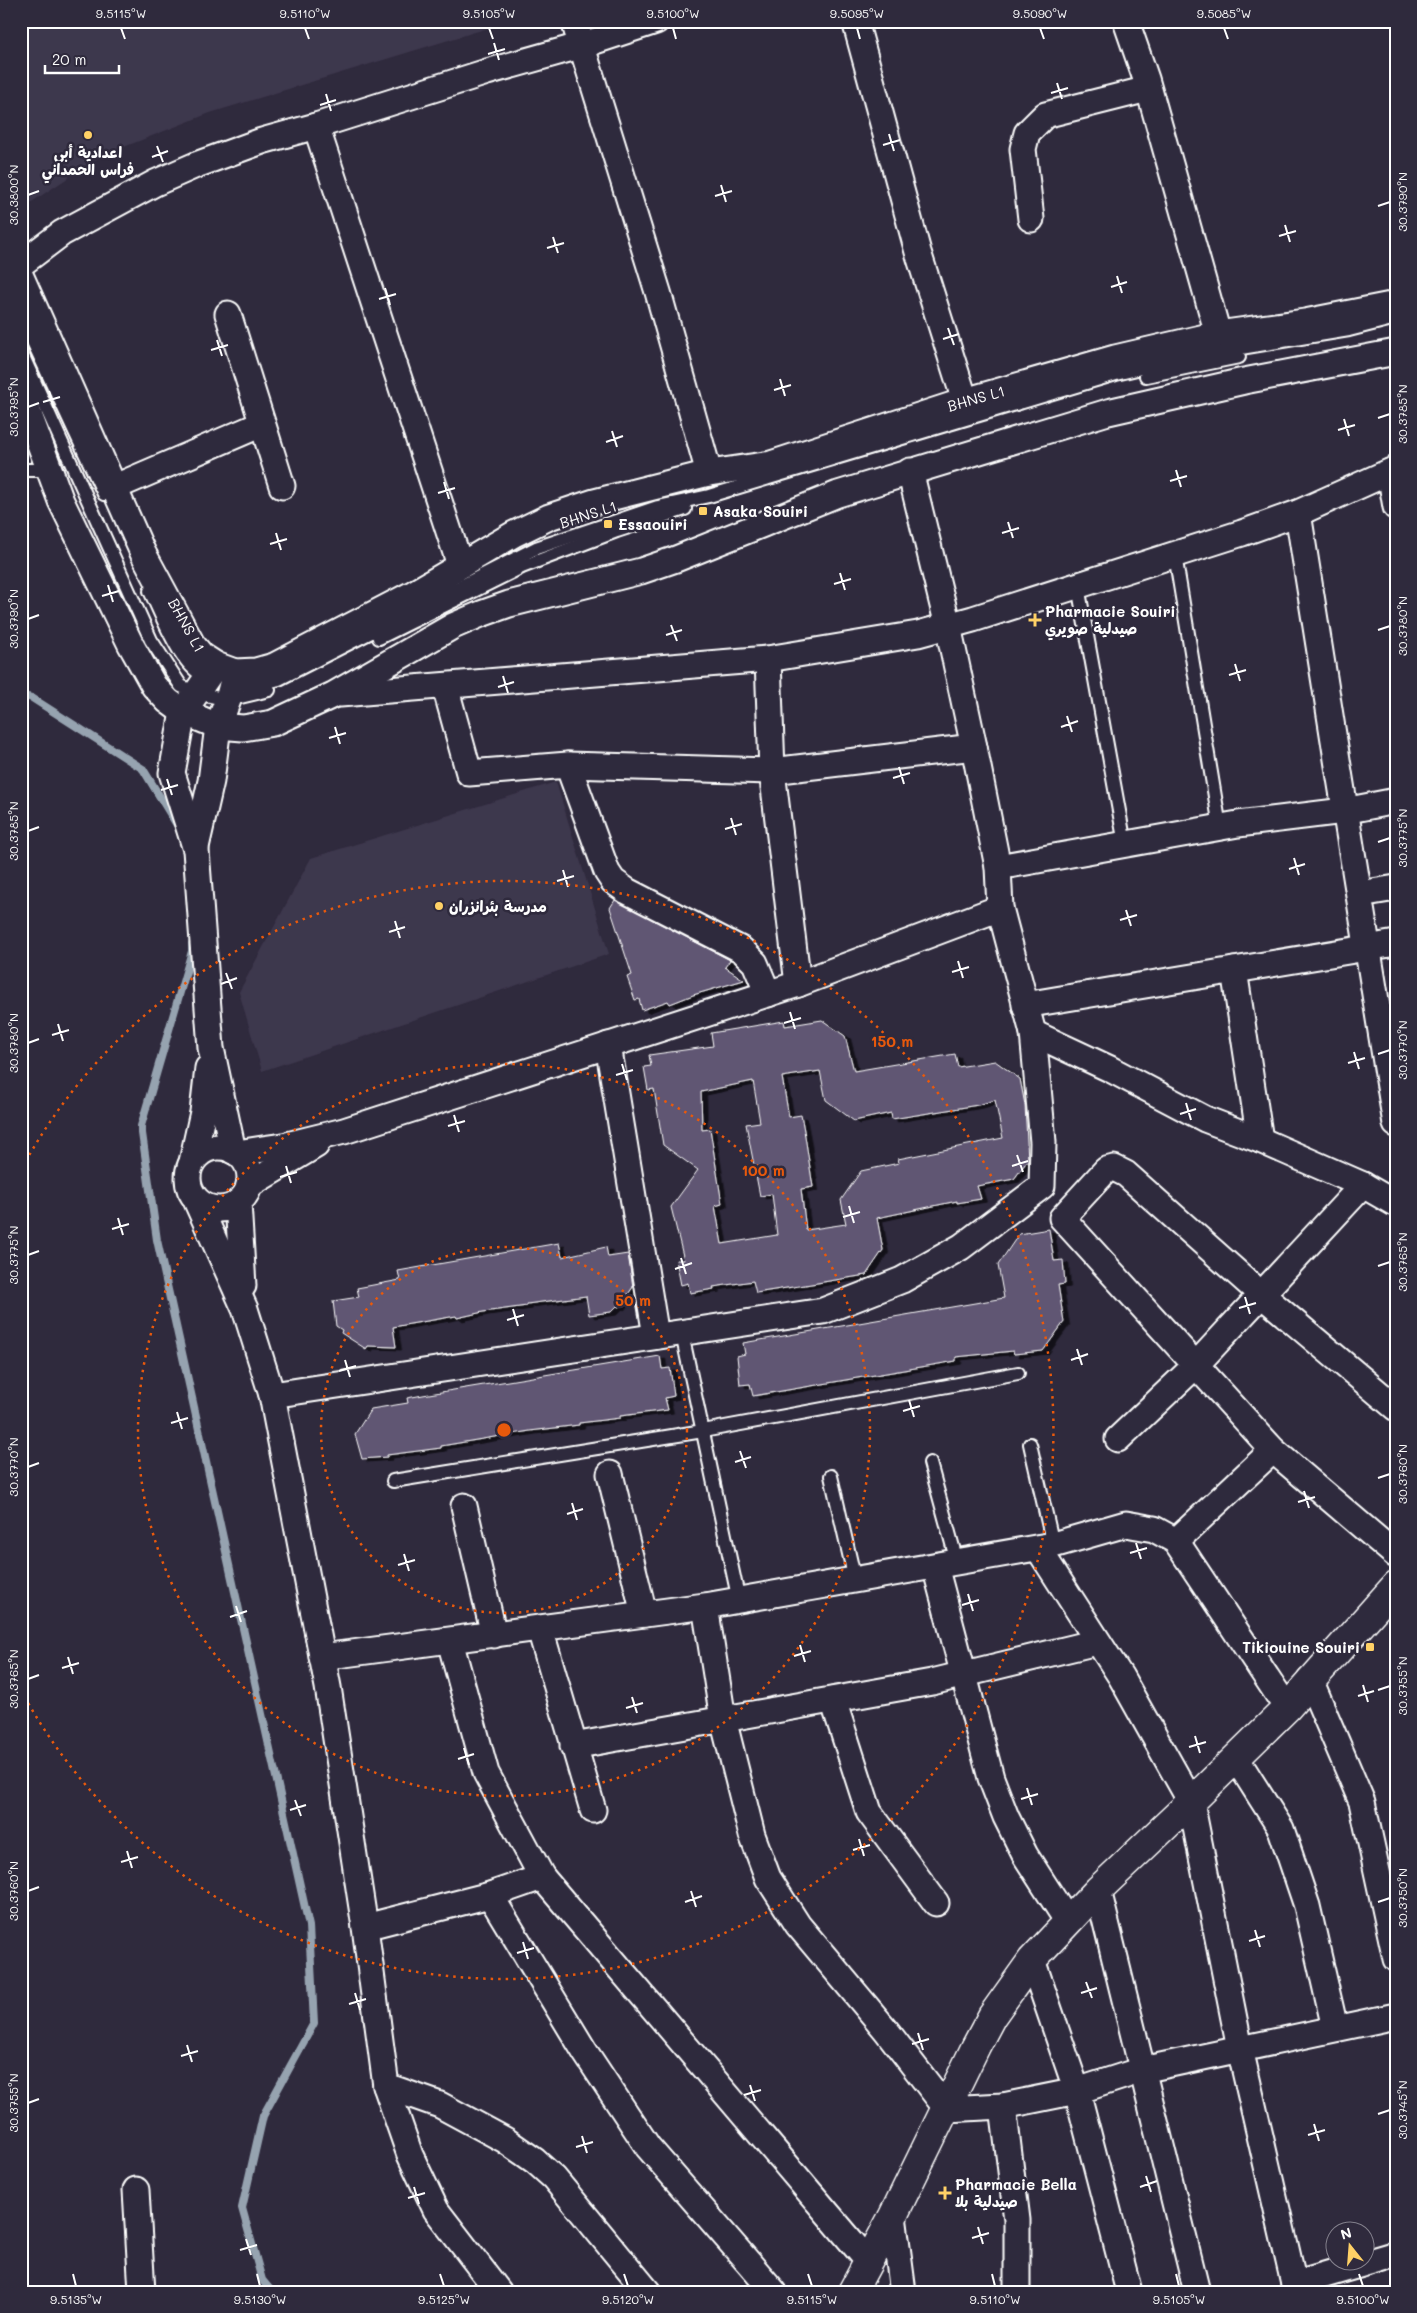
<svg xmlns="http://www.w3.org/2000/svg" width="1417" height="2313" viewBox="0 0 1417 2313" font-family="Mali,'Playpen Sans Arabic',sans-serif">
<defs>
<filter id="shadow"><feDropShadow dx="5.5" dy="3" stdDeviation="0" flood-color="#0009"/></filter>
</defs>
<rect width="100%" height="100%" fill="#2f2a3d"/>
<filter id="ink" filterUnits="userSpaceOnUse"><feTurbulence type="fractalNoise" baseFrequency=".02" numOctaves="2"/><feDisplacementMap in="SourceGraphic" scale="10" xChannelSelector="R" yChannelSelector="G"/><feConvolveMatrix kernelMatrix="1 2 1 2 8 2 1 2 1" color-interpolation-filters="sRGB"/></filter>
<g filter="url(#ink)">
<g fill="#3e374d">
<polygon points="21,21 511,21 210,113 101,156 21,209"/>
<polygon points="556,782 609,954 262,1071 239,992 311,858"/>
</g>
<g fill="none" stroke-linecap="round" stroke-linejoin="round">
<g stroke="#96a3b0" stroke-width="8">
<polyline points="21,695 32,698 143,769 177,825"/>
<polyline points="192,944 192,951 141,1126 157,1240 309,1926 314,2023 263,2116 242,2208 262,2280 272,2292"/>
</g>
</g>
<g fill="#615673" stroke="#fff" fill-rule="evenodd" filter="url(#shadow)">
<polygon points="615,900 730,960 725,967 744,980 693,995 670,1004 668,1001 642,1010 639,999 635,1000 627,977 632,975 610,908"/>
<path d="M822 1020 845 1036 854 1071 955 1054 958 1067 995 1061 1020 1079 1025 1105 1028 1160 1014 1179 977 1186 981 1199 957 1203V1201L877 1218 883 1250 866 1275 756 1293 753 1281 713 1287 714 1289 690 1293 688 1283 681 1285 676 1260H684L671 1207 698 1170 663 1145 654 1089 648 1090 644 1067 651 1066 649 1055 713 1046 711 1033 784 1021 785 1026ZM820 1071 826 1100 854 1121 891 1113 892 1119 978 1105 995 1100 1003 1138 898 1159 899 1163 861 1171 841 1200 846 1224 806 1230 801 1189 813 1187 805 1136 801 1115 789 1117 782 1077ZM753 1081 760 1122 746 1124 760 1196 772 1194 777 1235 722 1244 715 1206 722 1204 710 1129 702 1130 701 1092Z"/>
<polygon points="1049,1229 1054,1261 1063,1260 1065,1284 1058,1285 1064,1322 1043,1351 1014,1354 1013,1351 956,1357 956,1361 753,1396 750,1384 740,1385 737,1356 745,1354 743,1343 1004,1298 998,1265 1019,1234"/>
<polygon points="559,1243 562,1257 606,1247 608,1257 628,1254 633,1287 619,1307 617,1306 611,1312 589,1315 586,1296 527,1304 527,1306 483,1312 457,1318 456,1316 393,1327 396,1347 368,1346 366,1349 341,1333 342,1330 336,1326 333,1301 359,1297 357,1288 400,1280 398,1271"/>
<polygon points="660,1356 662,1369 670,1368 674,1396 665,1398 668,1410 620,1416 620,1418 579,1423 579,1425 530,1431 441,1446 441,1448 387,1455 387,1457 362,1459 355,1434 371,1409 408,1403 407,1398 423,1395"/>
</g>
<g fill="none" stroke-linecap="round" stroke-linejoin="round">
<g stroke="#fff" stroke-width="16">
<g id="lane">
<polyline points="21,316 104,494"/>
<polyline points="21,352 151,640 181,686 196,693 228,700 269,690"/>
<polyline points="1146,376 1239,357"/>
<polyline points="21,470 51,470"/>
<polyline points="1175,555 1220,827"/>
<polyline points="1078,586 1125,844"/>
<path d="M150 591C163 617 181 670 210 679"/>
<polyline points="379,638 522,567 617,531 685,509"/>
<polyline points="229,684 256,685 279,679 536,548 658,507 709,496 1116,374 1187,357 1349,330 1396,318"/>
<polyline points="682,1334 739,1601"/>
<polyline points="1030,1444 1053,1545"/>
<polyline points="930,1463 957,1562"/>
<polyline points="831,1476 855,1580"/>
<polyline points="393,1481 703,1431 1018,1373"/>
</g>
</g>
<g stroke="#fff" stroke-width="29">
<g id="street">
<polyline points="574,21 658,292 709,473"/>
<polyline points="855,21 918,252 965,401"/>
<polyline points="1126,21 1146,79 1218,334"/>
<polyline points="316,126 460,565"/>
<polyline points="1031,219 1023,149 1027,133 1045,115 1148,89"/>
<polyline points="21,264 62,233 155,183 196,165 262,141 316,126 487,72 583,45 656,21"/>
<polyline points="21,277 143,553 192,644 202,656 216,665 235,672 256,671 274,666 414,593 514,534 549,517 594,502 709,473 771,464 965,401 1115,358 1218,334 1305,322 1396,304"/>
<polyline points="228,314 282,486"/>
<polyline points="21,393 61,501 131,645 154,686 168,701 183,712 218,726 243,728 273,723 333,695 453,626 481,614 509,604 641,571 676,559 838,494 1108,412 1244,381 1396,352"/>
<polyline points="1390,472 1396,507"/>
<polyline points="115,487 262,424"/>
<path d="M1298 513C1329 717 1364 920 1396 1124"/>
<polyline points="768,659 772,771 798,984"/>
<polyline points="216,665 183,712 172,773 196,850 211,1048 233,1151"/>
<polyline points="445,686 469,773 568,765 772,771 974,747"/>
<polyline points="340,694 768,659 918,634 973,619 1242,533 1298,513 1396,469"/>
<polyline points="568,765 607,872 613,881 627,891 742,950 755,963 768,994"/>
<polyline points="196,847 211,781 218,726 228,700 235,672"/>
<polyline points="998,867 1238,824 1344,811 1396,801"/>
<polyline points="1360,894 1396,888"/>
<polyline points="1234,970 1260,1140"/>
<polyline points="1025,1005 1396,943"/>
<polyline points="1033,1033 1110,1069 1205,1119 1260,1140 1363,1185 1396,1204"/>
<polyline points="608,1045 656,1336"/>
<circle cx="219" cy="1178" r="31"/>
<polyline points="237,1153 283,1146 344,1131 798,984 1000,908"/>
<polyline points="192,1162 203,1112 208,1068"/>
<polyline points="249,1185 316,1145"/>
<polyline points="196,1200 245,1309 272,1395 328,1687 365,1927 386,2086 410,2155 436,2210 499,2292"/>
<polyline points="238,1202 243,1286"/>
<polyline points="272,1395 823,1311 902,1280 961,1247 1042,1186 1043,1142 1033,1033 1000,908 998,867 974,747 948,626 910,471"/>
<polyline points="1396,1408 1262,1295 1126,1174 1114,1168 1106,1170 1062,1218 1273,1450 1396,1555"/>
<polyline points="1118,1439 1195,1366 1363,1185"/>
<polyline points="610,1474 644,1614"/>
<polyline points="464,1506 494,1635"/>
<polyline points="1176,1541 1273,1450"/>
<polyline points="1038,1548 1121,1677 1191,1802 1240,2049 1296,2292"/>
<polyline points="935,1566 991,1778 1006,1817 1025,1855 1068,1922"/>
<polyline points="705,1606 723,1719 752,1835 768,1878 798,1925 886,2030 947,2109 1003,2106 1077,2091 1142,2070 1396,2016"/>
<polyline points="540,1629 593,1810"/>
<polyline points="450,1641 486,1773 542,1877"/>
<polyline points="322,1657 705,1606 1053,1545 1126,1524 1154,1529 1176,1541 1287,1708"/>
<polyline points="1310,1680 1362,1802 1396,1959"/>
<polyline points="833,1700 869,1812 936,1903"/>
<polyline points="573,1746 932,1682 1097,1642"/>
<polyline points="1236,1758 1281,1829 1307,1906 1335,2028"/>
<polyline points="1098,1890 1197,2292"/>
<polyline points="490,1895 585,2052 648,2147 774,2292"/>
<polyline points="365,1927 490,1895 542,1877 868,2261"/>
<polyline points="1032,1960 1077,2091 1129,2292"/>
<polyline points="386,2086 440,2105 505,2140 535,2161 554,2178 648,2292"/>
<polyline points="1003,2106 1017,2220 1017,2292"/>
<polyline points="136,2190 142,2292"/>
<polyline points="893,2216 903,2292"/>
<polyline points="1294,2284 1396,2254"/>
</g>
</g>
<g stroke="#fff" stroke-width="31">
<polyline id="secondary" points="852,2292 893,2216 976,2046 992,2016 1032,1960 1098,1890 1191,1802 1287,1708 1396,1585"/>
</g>
<use href="#lane" stroke="#2f2a3d" stroke-width="12"/>
<use href="#street" stroke="#2f2a3d" stroke-width="25"/>
<use href="#secondary" stroke="#2f2a3d" stroke-width="28"/>
</g>
</g>
<path fill="none" stroke="#fff" stroke-width="2" d="M121 28 125 39M305 28 309 39M489 28 493 39M673 28 676 39M857 28 860 39M1040 28 1044 39M1224 28 1228 39M494 43 499 60M488 54 505 49M1057 83 1062 99M1051 93 1068 88M326 94 331 111M320 105 336 100M889 134 894 151M883 145 900 140M157 146 163 162M152 157 168 151M721 185 726 202M28 195 39 191M715 196 732 191M1378 206 1390 202M1285 225 1290 242M1279 236 1296 231M553 237 558 253M547 248 564 243M1117 276 1122 293M1111 287 1127 282M385 288 390 305M379 299 396 294M948 328 954 345M943 339 959 334M217 340 222 356M211 350 228 345M780 379 785 396M774 390 791 385M49 391 54 408M43 402 60 397M28 407 39 403M1378 418 1390 414M1344 419 1349 436M1338 430 1355 425M612 431 617 447M606 442 623 436M1176 470 1181 487M1170 481 1187 476M444 482 449 499M438 493 455 488M1008 522 1013 538M276 533 281 550M1002 533 1019 528M270 544 287 539M840 573 845 590M834 584 851 579M108 585 113 602M102 596 119 591M28 619 39 615M671 625 677 641M1378 630 1390 626M666 635 682 630M1235 664 1240 681M1229 675 1246 670M503 676 508 693M498 687 514 682M1067 716 1072 732M335 727 340 744M1061 727 1078 721M329 738 346 733M899 767 904 784M893 778 910 773M167 779 172 795M161 790 178 785M731 818 736 835M725 829 742 824M28 831 39 827M1378 842 1390 838M1294 858 1299 875M1289 869 1305 864M563 870 568 887M557 881 574 876M1126 910 1131 926M1120 920 1137 915M395 921 400 938M389 932 405 927M958 961 963 978M952 972 969 967M226 973 232 989M221 984 237 978M790 1012 795 1029M784 1023 801 1018M58 1024 63 1041M52 1035 69 1030M28 1043 39 1039M1354 1052 1359 1069M1378 1054 1390 1050M1348 1063 1365 1058M622 1064 627 1080M616 1075 633 1070M1186 1103 1191 1120M1180 1114 1196 1109M454 1115 459 1132M448 1126 465 1121M1017 1155 1023 1172M286 1166 291 1183M1012 1166 1028 1161M280 1177 297 1172M849 1206 854 1223M843 1217 860 1212M118 1218 123 1235M112 1229 129 1224M28 1255 39 1251M681 1258 686 1274M1378 1266 1390 1262M675 1269 692 1263M1245 1297 1250 1314M1239 1308 1256 1303M513 1309 518 1326M507 1320 524 1315M1077 1349 1082 1365M345 1360 350 1377M1071 1360 1088 1354M339 1371 356 1366M909 1400 914 1417M903 1411 920 1406M177 1412 182 1429M171 1423 188 1418M740 1451 746 1468M735 1462 751 1457M28 1467 39 1463M1378 1478 1390 1474M1304 1491 1309 1508M1298 1502 1315 1497M572 1503 577 1520M567 1514 583 1509M1136 1543 1141 1559M1130 1553 1147 1548M404 1554 409 1571M398 1565 415 1560M968 1594 973 1611M962 1605 979 1600M236 1606 241 1622M230 1617 247 1611M800 1645 805 1662M794 1656 811 1651M68 1657 73 1674M62 1668 79 1663M28 1679 39 1675M1363 1685 1368 1702M1378 1690 1390 1686M1358 1696 1374 1691M632 1697 637 1713M626 1708 643 1703M1195 1736 1200 1753M1189 1747 1206 1742M464 1748 469 1765M458 1759 474 1754M1027 1788 1032 1805M1021 1799 1038 1794M295 1800 301 1816M290 1810 306 1805M859 1839 864 1856M853 1850 870 1845M127 1851 132 1868M121 1862 138 1857M28 1891 39 1887M691 1891 696 1907M685 1902 702 1896M1378 1902 1390 1898M1255 1930 1260 1947M1249 1941 1265 1936M523 1942 528 1959M517 1953 534 1948M1086 1982 1092 1998M355 1993 360 2010M1081 1993 1097 1988M349 2004 366 1999M918 2033 923 2050M912 2044 929 2039M187 2045 192 2062M181 2056 198 2051M750 2085 755 2101M744 2095 761 2090M28 2103 39 2099M1378 2114 1390 2110M1314 2124 1319 2141M1308 2135 1325 2130M582 2136 587 2153M576 2147 593 2142M1146 2176 1151 2192M414 2187 419 2204M1140 2187 1157 2181M408 2198 425 2193M978 2227 983 2244M972 2238 989 2233M246 2239 251 2255M240 2250 257 2245M73 2274 76 2286M257 2274 260 2286M440 2274 444 2286M624 2274 628 2286M808 2274 812 2286M992 2274 995 2286M1176 2274 1179 2286M1359 2274 1363 2286"/>
<g fill="none" stroke="#e8590c" stroke-width="2.5" stroke-dasharray="2.5 5">
<circle cx="504" cy="1430" r="183"/>
<circle cx="504" cy="1430" r="366"/>
<path d="M22 1168A549 549 0 1 1 22 1692"/>
</g>
<g fill="#ffd166" stroke="#2f2a3d" stroke-width="2">
<circle cx="88" cy="135" r="5"/>
<rect x="698" y="506" width="10" height="10" rx="2.5"/>
<rect x="603" y="519" width="10" height="10" rx="2.5"/>
<path d="M1032.5 612.5h5v5h5v5h-5v5h-5v-5h-5v-5h5z"/>
<circle cx="439" cy="906" r="5"/>
<rect x="1365" y="1642" width="10" height="10" rx="2.5"/>
<path d="M942.5 2185.5h5v5h5v5h-5v5h-5v-5h-5v-5h5z"/>
</g>
<g text-anchor="middle" dominant-baseline="central" stroke-width="5" stroke-linejoin="round" paint-order="stroke">
<g font-size="15" font-weight="bold" fill="#fff" stroke="#2f2a3d" text-anchor="start">
<text x="88" y="152" text-anchor="middle">اعدادية أبي<tspan x="88" dy="17">فراس الحمداني</tspan></text>
<text x="713" y="511">Asaka Souiri</text>
<text x="618" y="524">Essaouiri</text>
<text x="1045" y="611">Pharmacie Souiri<tspan x="1045" dy="17">صيدلية صويري</tspan></text>
<text x="449" y="906">مدرسة بئرانزران</text>
<text x="1360" y="1647" text-anchor="end">Tikiouine Souiri</text>
<text x="955" y="2184">Pharmacie Bella<tspan x="955" dy="17">صيدلية بلا</tspan></text>
</g>
<g font-size="15" fill="#fff" stroke="#2f2a3d">
<text transform="translate(976 398) rotate(-16)">BHNS L1</text>
<text transform="translate(588 514) rotate(-18)">BHNS L1</text>
<text transform="translate(187 625) rotate(61)">BHNS L1</text>
</g>
</g>
<circle cx="504" cy="1430" r="8" fill="#e8590c" stroke="#2f2a3d" stroke-width="2.5"/>
<g font-size="15" text-anchor="middle" font-weight="bold" fill="#e8590c" stroke="#2f2a3d" stroke-width="5" stroke-linejoin="round" paint-order="stroke">
<text x="892" y="1047">150 m</text>
<text x="763" y="1176">100 m</text>
<text x="633" y="1306">50 m</text>
</g>
<rect width="1417" height="2313" fill="none" stroke="#2f2a3d" stroke-width="55"/>
<g transform="translate(1350 2246) rotate(343)"><circle r="24" fill="#2f2a3d" stroke="#827f8b"/>
<path d="M0-4L9 19L0 12L-9 19Z" fill="#ffd166"/>
<text y="-8" font-size="14" font-weight="bold" text-anchor="middle" fill="#ffffff">N</text>
</g>
<path d="M45 65v8h74v-8" fill="none" stroke="#ffffff" stroke-width="2.5"/>
<text x="52" y="65" font-size="15" fill="#ffffff" stroke="#2f2a3d" stroke-width="4" paint-order="stroke">20 m</text>
<rect x="28" y="28" width="1362" height="2258" fill="none" stroke="#fff" stroke-width="2"/>
<g font-size="12" text-anchor="middle" fill="#fff">
<text x="121" y="18">9.5115°W</text>
<text x="305" y="18">9.5110°W</text>
<text x="489" y="18">9.5105°W</text>
<text x="673" y="18">9.5100°W</text>
<text x="857" y="18">9.5095°W</text>
<text x="1040" y="18">9.5090°W</text>
<text x="1224" y="18">9.5085°W</text>
<text transform="translate(14 195) rotate(-90)" y="4">30.3800°N</text>
<text transform="translate(1403 202) rotate(-90)" y="4">30.3790°N</text>
<text transform="translate(14 407) rotate(-90)" y="4">30.3795°N</text>
<text transform="translate(1403 414) rotate(-90)" y="4">30.3785°N</text>
<text transform="translate(14 619) rotate(-90)" y="4">30.3790°N</text>
<text transform="translate(1403 626) rotate(-90)" y="4">30.3780°N</text>
<text transform="translate(14 831) rotate(-90)" y="4">30.3785°N</text>
<text transform="translate(1403 838) rotate(-90)" y="4">30.3775°N</text>
<text transform="translate(14 1043) rotate(-90)" y="4">30.3780°N</text>
<text transform="translate(1403 1050) rotate(-90)" y="4">30.3770°N</text>
<text transform="translate(14 1255) rotate(-90)" y="4">30.3775°N</text>
<text transform="translate(1403 1262) rotate(-90)" y="4">30.3765°N</text>
<text transform="translate(14 1467) rotate(-90)" y="4">30.3770°N</text>
<text transform="translate(1403 1474) rotate(-90)" y="4">30.3760°N</text>
<text transform="translate(14 1679) rotate(-90)" y="4">30.3765°N</text>
<text transform="translate(1403 1686) rotate(-90)" y="4">30.3755°N</text>
<text transform="translate(14 1891) rotate(-90)" y="4">30.3760°N</text>
<text transform="translate(1403 1898) rotate(-90)" y="4">30.3750°N</text>
<text transform="translate(14 2103) rotate(-90)" y="4">30.3755°N</text>
<text transform="translate(1403 2110) rotate(-90)" y="4">30.3745°N</text>
<text x="76" y="2304">9.5135°W</text>
<text x="260" y="2304">9.5130°W</text>
<text x="444" y="2304">9.5125°W</text>
<text x="628" y="2304">9.5120°W</text>
<text x="812" y="2304">9.5115°W</text>
<text x="995" y="2304">9.5110°W</text>
<text x="1179" y="2304">9.5105°W</text>
<text x="1363" y="2304">9.5100°W</text>
</g>
</svg>
